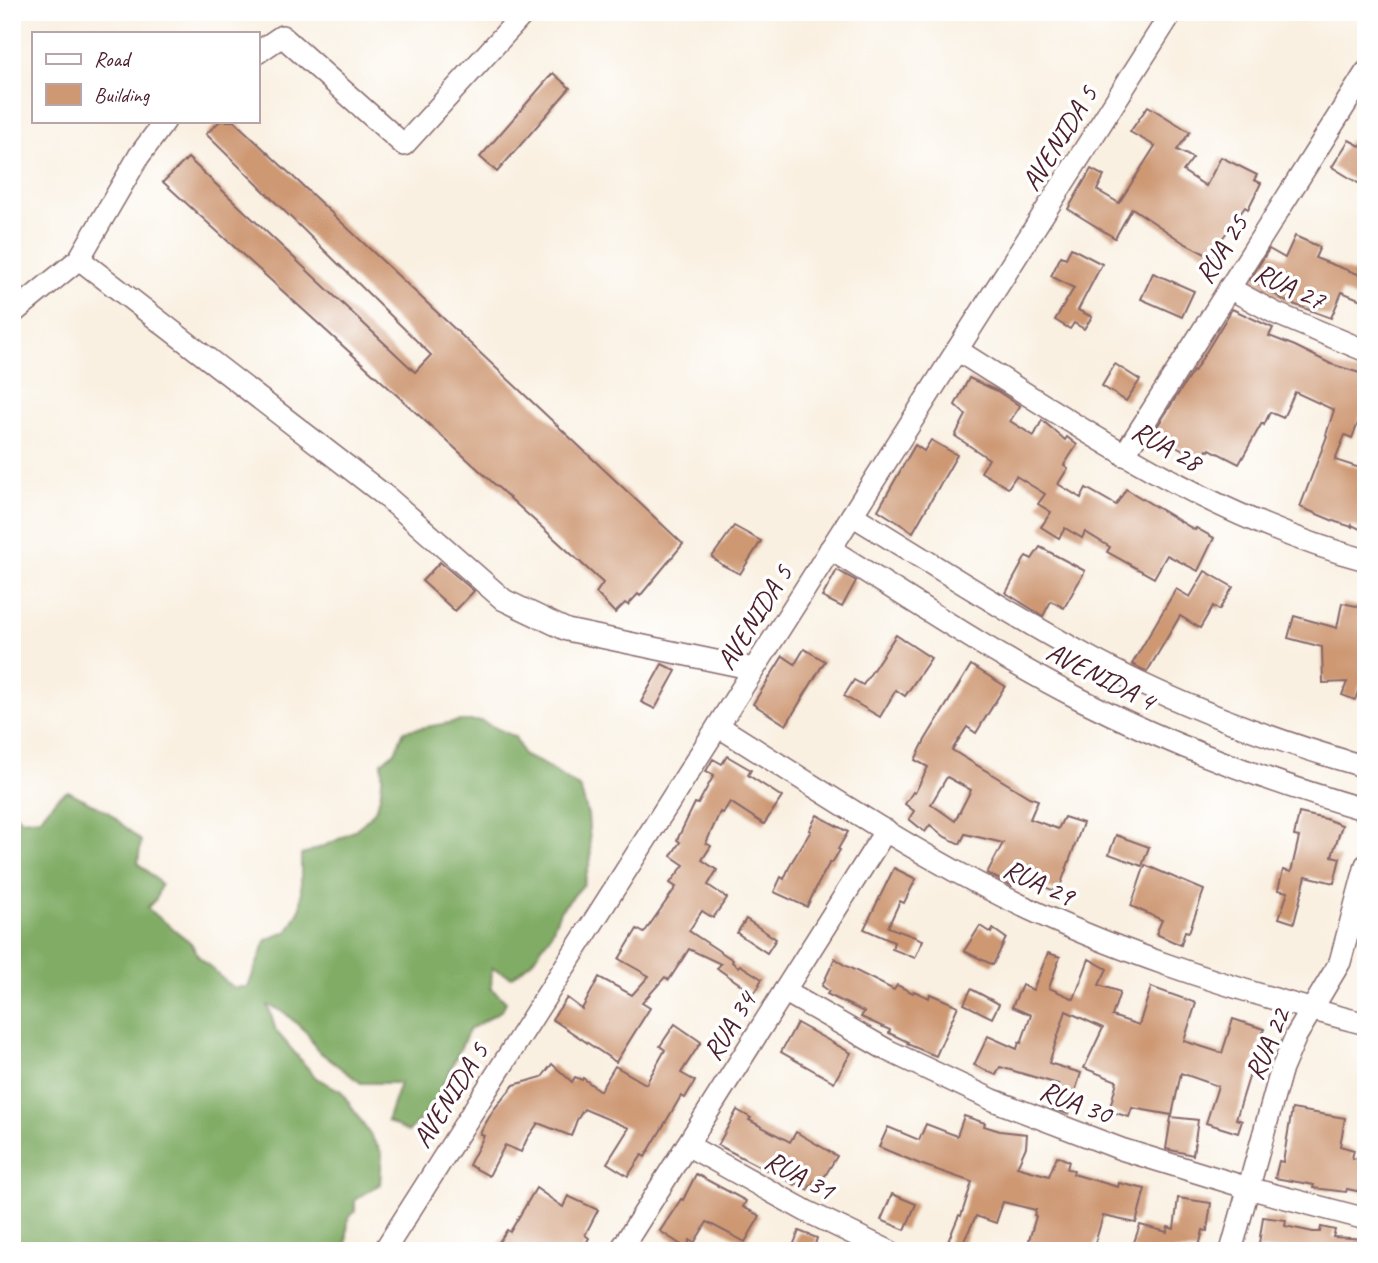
<svg xmlns="http://www.w3.org/2000/svg" width="1378" height="1263" viewBox="0 0 1378 1263" font-family="Caveat,sans-serif">
<rect width="100%" height="100%" fill="#fff"/>
<filter id="ink" filterUnits="userSpaceOnUse"><feTurbulence type="fractalNoise" baseFrequency=".0143" numOctaves="2"/><feDisplacementMap in="SourceGraphic" scale="14" xChannelSelector="R" yChannelSelector="G"/><feConvolveMatrix kernelMatrix="1 2 1 2 8 2 1 2 1" color-interpolation-filters="sRGB"/></filter>
<filter id="wash" filterUnits="userSpaceOnUse"><feTurbulence type="fractalNoise" baseFrequency=".00686" numOctaves="4" result="noise"/><feDisplacementMap in="SourceGraphic" scale="28" xChannelSelector="R" yChannelSelector="G"/><feGaussianBlur stdDeviation="1.57" result="paint"/><feColorMatrix in="noise" values="0 0 0 0 0 0 0 0 0 0 0 0 0 0 0 0 0 1.4 0 .05"/><feComposite in="paint" operator="in"/></filter>
<g filter="url(#wash)">
<rect width="100%" height="100%" fill="#f9f0e1"/>
<path fill="#80ac65" stroke="#656648" stroke-width="2" d="M460 721H481L515 737 524 756 541 763 580 788 588 815 591 858 584 884 560 911 550 936 531 962 512 977 492 968 491 988 506 1002 502 1010 469 1030 433 1106 408 1132 387 1121 400 1083H361L317 1050 307 1033 284 1012 268 1005 276 1031 316 1078 341 1091 382 1153 380 1184 355 1200V1211L348 1219 346 1250 12 1251V810L21 820 40 818 57 798 68 791 108 812 141 841 138 863 161 884 156 899 147 908 191 943 198 956 233 988 248 987 266 940 288 931 301 907V855C327 845 359 834 375 810 382 798 383 775 382 762L395 752 404 731Z"/>
<g id="blocks">
<g fill="#ce9873" fill-rule="evenodd">
<polygon points="553,73 570,88 497,172 480,157"/>
<polygon points="1148,106 1190,132 1177,150 1193,158 1183,171 1206,186 1221,157 1257,175 1254,180 1261,183 1248,209 1245,207 1219,243 1213,258 1184,243 1132,208 1115,238 1068,209 1091,169 1104,176 1097,190 1119,203 1155,146 1130,132"/>
<polygon points="220,121 234,121 683,544 640,596 638,594 628,605 625,603 615,613 596,593 603,583 163,182 188,158 415,372 431,355 206,134"/>
<polygon points="1349,140 1366,149 1366,188 1332,167"/>
<polygon points="1295,236 1320,247 1315,258 1366,277 1366,302 1342,292 1331,318 1285,301 1270,291 1271,289 1250,280 1269,249 1285,258"/>
<polygon points="1071,248 1102,264 1078,310 1092,317 1084,329 1074,323 1070,329 1055,320 1074,288 1051,276 1061,256 1066,258"/>
<polygon points="1153,273 1194,291 1182,317 1141,299"/>
<polygon points="1232,309 1273,328 1269,336 1295,346 1331,364 1366,375 1366,403 1352,438 1345,435 1335,460 1366,470 1366,532 1352,525 1352,527 1336,522 1300,507 1327,436 1326,435 1334,410 1295,392 1283,418 1270,412 1264,425 1262,423 1239,464 1210,449 1209,451 1207,450 1201,460 1153,433 1193,371 1194,372"/>
<polygon points="1115,364 1140,380 1126,401 1102,386"/>
<polygon points="969,378 997,391 1020,406 1010,421 1034,436 1042,420 1065,440 1067,437 1077,445 1064,465 1068,468 1058,484 1081,498 1086,488 1116,505 1126,489 1195,530 1196,528 1214,538 1198,571 1167,555 1154,578 1107,552 1110,547 1085,532 1082,538 1065,528 1059,538 1041,527 1051,512 1038,504 1045,494 1016,476 1008,488 981,472 989,459 955,436 966,415 955,405"/>
<polygon points="931,440 957,455 913,532 878,510 915,445 924,451"/>
<polygon points="734,526 761,541 740,574 722,565 712,557"/>
<polygon points="1040,547 1085,571 1064,608 1051,601 1043,616 1006,593 1026,556 1032,559"/>
<polygon points="440,562 474,591 455,611 422,581"/>
<polygon points="837,570 856,581 842,607 822,597"/>
<polygon points="1205,571 1233,587 1219,610 1213,606 1200,628 1180,616 1147,672 1132,664 1176,589 1190,597"/>
<polygon points="1342,603 1366,608 1366,669 1355,700 1342,695 1347,682 1323,683 1322,647 1288,638 1294,616 1337,628"/>
<polygon points="896,635 931,658 905,696 896,690 880,717 844,696 854,680 863,685"/>
<polygon points="804,649 825,661 786,725 753,704 783,656 795,664"/>
<polygon points="662,664 676,671 655,709 641,702"/>
<path d="M971 665 1005 686 976 733 967 727 952 750 1029 797 1038 800 1030 819 1058 829 1064 817 1083 823 1058 892 1016 877 1012 886 987 873 1003 843 965 834 960 844 945 837 930 825 925 832 909 819 914 811 905 804 913 792 915 793 928 767 915 760 925 740ZM947 777 971 790 955 821 931 804Z"/>
<polygon points="727,756 751,770 748,775 782,797 764,824 730,802 723,813 720,812 706,843 711,846 702,860 717,870 708,885 727,898 713,918 702,911 689,931 733,960 732,962 738,967 740,965 762,979 759,984 760,985 755,992 753,993 717,968 721,964 689,949 669,980 665,977 642,1003 650,1008 616,1062 552,1019 567,998 582,1009 599,977 632,995 649,976 619,959 637,929 644,933 676,887 670,883 684,865 671,856 680,842 677,840 695,803 698,804 714,775 706,771 713,759 722,764"/>
<polygon points="1299,813 1326,819 1342,825 1332,856 1340,858 1334,883 1306,876 1294,923 1279,918 1288,892 1278,890 1283,870 1291,872 1299,837 1294,836"/>
<polygon points="817,815 848,832 838,849 840,850 832,863 830,862 818,884 807,907 774,892 781,877 784,879 791,863 811,831 809,830"/>
<polygon points="1116,835 1149,847 1142,866 1109,854"/>
<polygon points="1145,865 1204,890 1189,932 1185,931 1181,945 1156,934 1162,920 1131,906"/>
<polygon points="894,868 916,879 904,903 900,901 888,927 923,940 915,958 892,949 894,942 864,929"/>
<polygon points="746,919 776,939 767,953 737,933"/>
<polygon points="980,926 991,933 993,929 1006,938 993,965 964,951"/>
<polygon points="1048,953 1060,957 1049,988 1074,999 1089,959 1107,969 1099,985 1120,992 1112,1016 1139,1025 1151,987 1196,1003 1184,1041 1222,1053 1233,1019 1264,1029 1236,1119 1242,1121 1238,1133 1206,1123 1218,1086 1181,1073 1172,1115 1132,1108 1129,1117 1109,1111 1117,1081 1084,1068 1103,1028 1066,1011 1049,1063 1081,1073 1068,1114 1050,1108 1058,1084 1000,1067 996,1075 974,1065 988,1036 1017,1049 1019,1042 1021,1043 1031,1015 1012,1007 1022,985 1033,990"/>
<polygon points="835,958 844,965 894,990 897,985 913,993 914,991 929,998 930,994 958,1006 936,1056 907,1044 908,1042 889,1033 890,1030 861,1017 864,1012 827,994 829,991 822,986"/>
<polygon points="971,989 999,1004 992,1018 964,1004"/>
<polygon points="797,1023 851,1053 834,1082 781,1052"/>
<polygon points="675,1024 701,1042 681,1073 695,1081 685,1098 681,1096 645,1157 642,1155 628,1176 607,1163 629,1128 584,1109 577,1120 571,1136 538,1123 527,1139 521,1152 505,1145 489,1176 469,1165 484,1136 480,1134 484,1126 494,1109 514,1085 542,1077 552,1064 572,1082 575,1077 582,1080 583,1078 600,1091 615,1066 646,1084 665,1050 660,1046"/>
<polygon points="1292,1109 1345,1118 1340,1146 1354,1150 1352,1158 1366,1160 1366,1193 1347,1189 1346,1192 1313,1188 1314,1185 1275,1178 1279,1161 1283,1162"/>
<polygon points="737,1110 751,1118 749,1120 790,1142 796,1132 837,1156 820,1184 814,1181 807,1190 796,1183 795,1185 768,1168 766,1170 718,1145"/>
<polygon points="964,1116 985,1123 984,1126 1000,1131 1027,1134 1026,1147 1017,1167 1049,1176 1057,1156 1069,1161 1067,1169 1074,1170 1073,1174 1118,1187 1119,1183 1145,1189 1136,1223 1103,1216 1093,1250 1080,1245 1077,1251 1026,1251 1036,1216 1034,1215 1036,1210 1003,1202 996,1223 976,1216 959,1251 944,1251 959,1215 961,1216 972,1182 920,1164 879,1147 888,1127 919,1140 926,1124 957,1136"/>
<polygon points="1171,1117 1198,1120 1193,1155 1166,1149"/>
<polygon points="696,1174 746,1201 743,1207 760,1216 745,1242 707,1222 694,1243 690,1240 686,1248 660,1231 681,1199 683,1200"/>
<polygon points="536,1188 563,1207 568,1196 598,1210 585,1235 589,1238 582,1251 493,1251 507,1230 510,1232"/>
<polygon points="892,1194 916,1204 905,1230 881,1220"/>
<polygon points="1178,1198 1211,1203 1207,1231 1203,1230 1198,1251 1141,1251 1132,1248 1140,1225 1167,1232 1168,1227 1174,1229"/>
<polygon points="1263,1217 1286,1220 1285,1226 1313,1232 1320,1232 1321,1227 1335,1230 1333,1237 1366,1239 1366,1251 1258,1250"/>
<polygon points="799,1231 817,1238 813,1251 791,1251"/>
</g>
</g>
</g>
<g filter="url(#ink)">
<use href="#blocks" fill-opacity="0" stroke="#87686b" stroke-width="2"/>
<g fill="none" stroke-linecap="round" stroke-linejoin="round">
<g stroke="#87686b" stroke-width="24">
<g id="minor">
<polyline points="257,53 282,36 404,145 525,12"/>
<polyline points="79,259 139,156 165,121"/>
<polyline points="1229,288 1275,313 1366,351"/>
<polyline points="12,314 79,259 388,498 504,600 567,630 754,669"/>
<path d="M957 350C1087 432 1215 520 1366 560"/>
<polyline points="1124,455 1366,72"/>
<path d="M852 515C932 564 1011 615 1094 660 1180 706 1272 740 1366 767"/>
<path d="M830 549C912 600 992 654 1078 698 1170 745 1266 781 1366 810"/>
<path d="M718 726C803 779 888 836 977 883 1097 947 1234 990 1366 1024"/>
<polyline points="784,991 887,1050 993,1100 1121,1149 1248,1188 1366,1219"/>
<polyline points="687,1145 806,1211 889,1251"/>
<polyline points="384,1251 1172,12"/>
<polyline points="620,1251 886,830"/>
<polyline points="1231,1251 1281,1071 1296,1036 1340,962 1366,865"/>
</g>
</g>
<use href="#minor" stroke="#fff" stroke-width="21"/>
</g>
</g>
<g text-anchor="middle" dominant-baseline="central" stroke-width="7" stroke-linejoin="round" paint-order="stroke">
<g font-size="28" fill="#4a1f2b" stroke="#fff">
<text transform="translate(1059 138) rotate(-58)">AVENIDA 5</text>
<text transform="translate(1221 249) rotate(-58)">RUA 25</text>
<text transform="translate(1290 286) rotate(25)">RUA 27</text>
<text transform="translate(1167 446) rotate(29)">RUA 28</text>
<text transform="translate(754 617) rotate(-58)">AVENIDA 5</text>
<text transform="translate(1101 676) rotate(27)">AVENIDA 4</text>
<text transform="translate(1039 882) rotate(25)">RUA 29</text>
<text transform="translate(729 1026) rotate(-58)">RUA 34</text>
<text transform="translate(1267 1044) rotate(-67)">RUA 22</text>
<text transform="translate(450 1095) rotate(-58)">AVENIDA 5</text>
<text transform="translate(1076 1102) rotate(21)">RUA 30</text>
<text transform="translate(800 1175) rotate(28)">RUA 31</text>
</g>
</g>
<rect width="1378" height="1263" fill="none" stroke="#fff" stroke-width="42"/>
<rect x="32" y="32" width="228" height="91" fill="#ffffff" stroke="#b7a5aa" stroke-width="2"/>
<rect x="46" y="54" width="35" height="10" fill="#ffffff" stroke="#b7a5aa" stroke-width="2"/>
<text x="94" y="66" font-size="21" fill="#4a1f2b">Road</text>
<rect x="46" y="84" width="35" height="21" fill="#ce9873" stroke="#b7a5aa" stroke-width="2"/>
<text x="94" y="102" font-size="21" fill="#4a1f2b">Building</text>
</svg>
